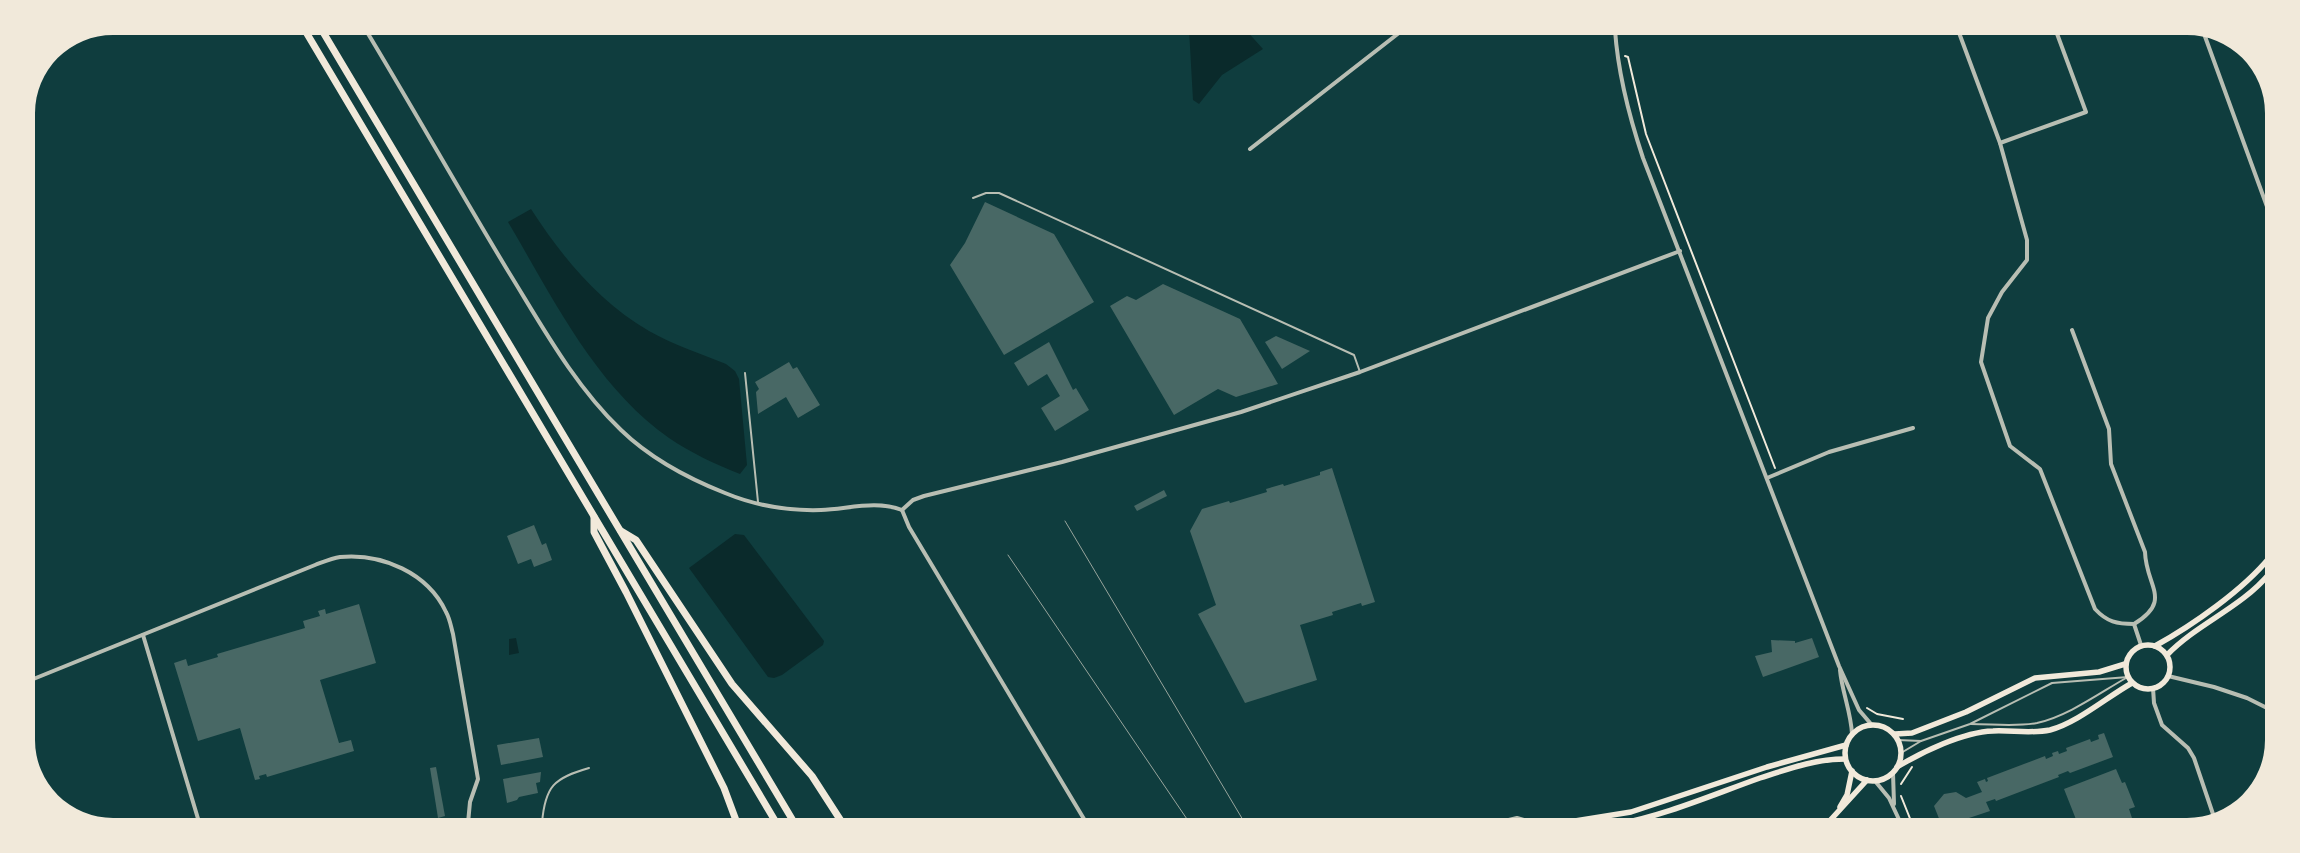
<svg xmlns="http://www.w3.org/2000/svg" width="2300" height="853" viewBox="0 0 2300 853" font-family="Roboto,sans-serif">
<rect width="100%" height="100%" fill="#0f3d3e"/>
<g fill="#0a2a2b">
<polygon points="1189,29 1245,29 1263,49 1222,75 1199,104 1193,100"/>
<path d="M531 209C562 257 599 302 649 331 674 345 701 354 726 364L735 371 739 379 747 465 740 474C715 464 691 453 669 438 595 386 553 298 508 222Z"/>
<polygon points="735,534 744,535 824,641 823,645 782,675 774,678 768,677 689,568"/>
<polygon points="516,638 519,653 509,655 509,639"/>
</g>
<g fill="#486865">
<polygon points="985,202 1054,234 1094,302 1004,355 950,265 965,243"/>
<polygon points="1163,284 1240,319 1278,384 1236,397 1218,389 1174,415 1110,306 1127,296 1136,300"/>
<polygon points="1276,336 1310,351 1282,369 1265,342"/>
<polygon points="1049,342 1073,390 1076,388 1089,410 1055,431 1041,408 1060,396 1047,374 1028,386 1014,363"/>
<polygon points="789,362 793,369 797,367 820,405 798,418 786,397 758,414 756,392 759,389 755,382"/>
<polygon points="1332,468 1375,602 1362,606 1361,603 1332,612 1333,615 1300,625 1317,680 1245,703 1198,614 1216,605 1190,531 1202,509 1229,501 1230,503 1267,492 1266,489 1283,484 1284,486 1320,475 1320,472"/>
<polygon points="1164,490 1167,496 1137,511 1134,506"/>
<polygon points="534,525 542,545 546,543 552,560 534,567 531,559 518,564 507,536"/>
<polygon points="359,604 376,663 320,680 339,743 351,740 354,751 267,777 266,774 259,776 260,779 255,780 240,728 198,741 174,663 186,659 188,666 218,657 217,654 305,628 303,621 320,616 318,611 325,609 326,614"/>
<polygon points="1812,638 1819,657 1763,677 1755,656 1772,652 1771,640 1795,641 1795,643"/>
<polygon points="2104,733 2113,757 2070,773 2068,771 2058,775 2059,777 1996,801 1995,799 1986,802 1990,811 1966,819 1969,826 1942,826 1934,806 1944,794 1956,792 1966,798 1982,792 1977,782 1985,779 1986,782 1988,781 1987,778 2045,756 2046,759 2053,756 2052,753 2058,751 2059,754 2067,751 2066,748 2090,739 2091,742 2099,739 2098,735"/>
<polygon points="539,738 543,757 501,765 497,745"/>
<polygon points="436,767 445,816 438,818 430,768"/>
<polygon points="2116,769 2122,783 2125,782 2135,807 2129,809 2132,818 2110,827 2079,827 2064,789"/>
<polygon points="541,772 540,782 536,783 538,793 519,797 517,800 507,803 503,779"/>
</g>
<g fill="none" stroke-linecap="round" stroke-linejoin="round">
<g stroke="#f1e9da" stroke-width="2">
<polyline points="1625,56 1628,57 1646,134 1775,468"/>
<polyline points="1867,708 1877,714 1903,719"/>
<polyline points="1901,784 1912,767"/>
<polyline points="1901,796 1913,826"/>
</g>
<g stroke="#b8beb3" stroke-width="2">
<polyline points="973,198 986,193 999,193 1354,355 1360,372"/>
<polyline points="745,373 758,502"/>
<path d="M1971 724C1993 724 2016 727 2037 723 2068 716 2098 694 2126 678"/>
<polyline points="1898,740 1921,741"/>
<polyline points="1901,753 1921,741 1970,724 2052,683 2128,677"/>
<path d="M542 823C545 786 554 778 589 768"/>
</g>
<g stroke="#b8beb3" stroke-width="4">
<path d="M364 27C413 108 459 190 508 271 542 326 574 385 621 430 651 459 687 478 725 493 754 505 789 511 821 510 848 509 876 500 902 510"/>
<path d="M1615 30C1618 74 1629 116 1643 158L1839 666 1859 710 1871 724"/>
<path d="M1958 30 2000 143 2027 240V260L2002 292 1988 318 1981 362 2010 446 2040 469 2095 609C2107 622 2117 624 2134 624L2141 645"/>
<polyline points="2203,31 2273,223"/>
<polyline points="2000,143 2086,112 2056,31"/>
<polyline points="1250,149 1404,29"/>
<path d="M2072 330 2109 429 2111 464 2145 552C2146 587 2173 600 2134 624"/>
<polyline points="1767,478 1829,452 1913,428"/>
<polyline points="902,510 913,500 924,496 1062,462 1241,412 1360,372 1680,251"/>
<polyline points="902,510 909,527 1087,824"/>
<polyline points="143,635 199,822"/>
<path d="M1840 670C1842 692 1851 712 1852 734"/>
<polyline points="2168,676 2214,687 2247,698 2269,709"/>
<path d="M26 682 315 565C323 562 332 558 340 557 382 553 428 573 446 612 450 619 451 627 453 634L478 779 470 802 468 823"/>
<polyline points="2153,688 2154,703 2162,725 2188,748 2194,758 2214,817"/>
<polyline points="1893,773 1894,804"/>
<polyline points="1875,781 1889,798 1902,826"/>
<polyline points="1488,825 1517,818 1541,825"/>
</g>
<g stroke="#f1e9da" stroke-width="5.5">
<circle cx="2148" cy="667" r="22"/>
<path d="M2155 646C2193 625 2243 590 2270 557"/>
<path d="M2167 655C2198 623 2241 608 2270 573"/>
<circle cx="1873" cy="753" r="28"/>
<polyline points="1895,734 1912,733 1966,712 2035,678 2099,672 2125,664"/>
<path d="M1897 767C1922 752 1963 732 1993 731 2011 730 2031 734 2050 730 2077 723 2107 697 2132 683"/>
<polyline points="1840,807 1847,795 1852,771"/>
<polyline points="1550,825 1631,812 1767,767 1846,745"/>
<path d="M1614 825C1664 816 1712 795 1760 778 1788 769 1815 759 1845 759"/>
<polyline points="1825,826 1867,780"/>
</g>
<g stroke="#f1e9da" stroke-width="7">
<polyline points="303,27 777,824"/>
<polyline points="320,27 795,824"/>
<polyline points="594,517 594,532 626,592 724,788 737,823"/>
<polyline points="621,531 636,540 732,684 812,776 843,824"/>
</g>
<g stroke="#97a49c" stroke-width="1">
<polyline points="1065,521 1246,825"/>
<polyline points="1008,555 1191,825"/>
</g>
</g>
<path d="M0 0H2300V853H0ZM113 35H2187A78 78 0 0 1 2265 113V740A78 78 0 0 1 2187 818H113A78 78 0 0 1 35 740V113A78 78 0 0 1 113 35Z" fill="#f1e9da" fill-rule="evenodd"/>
</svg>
